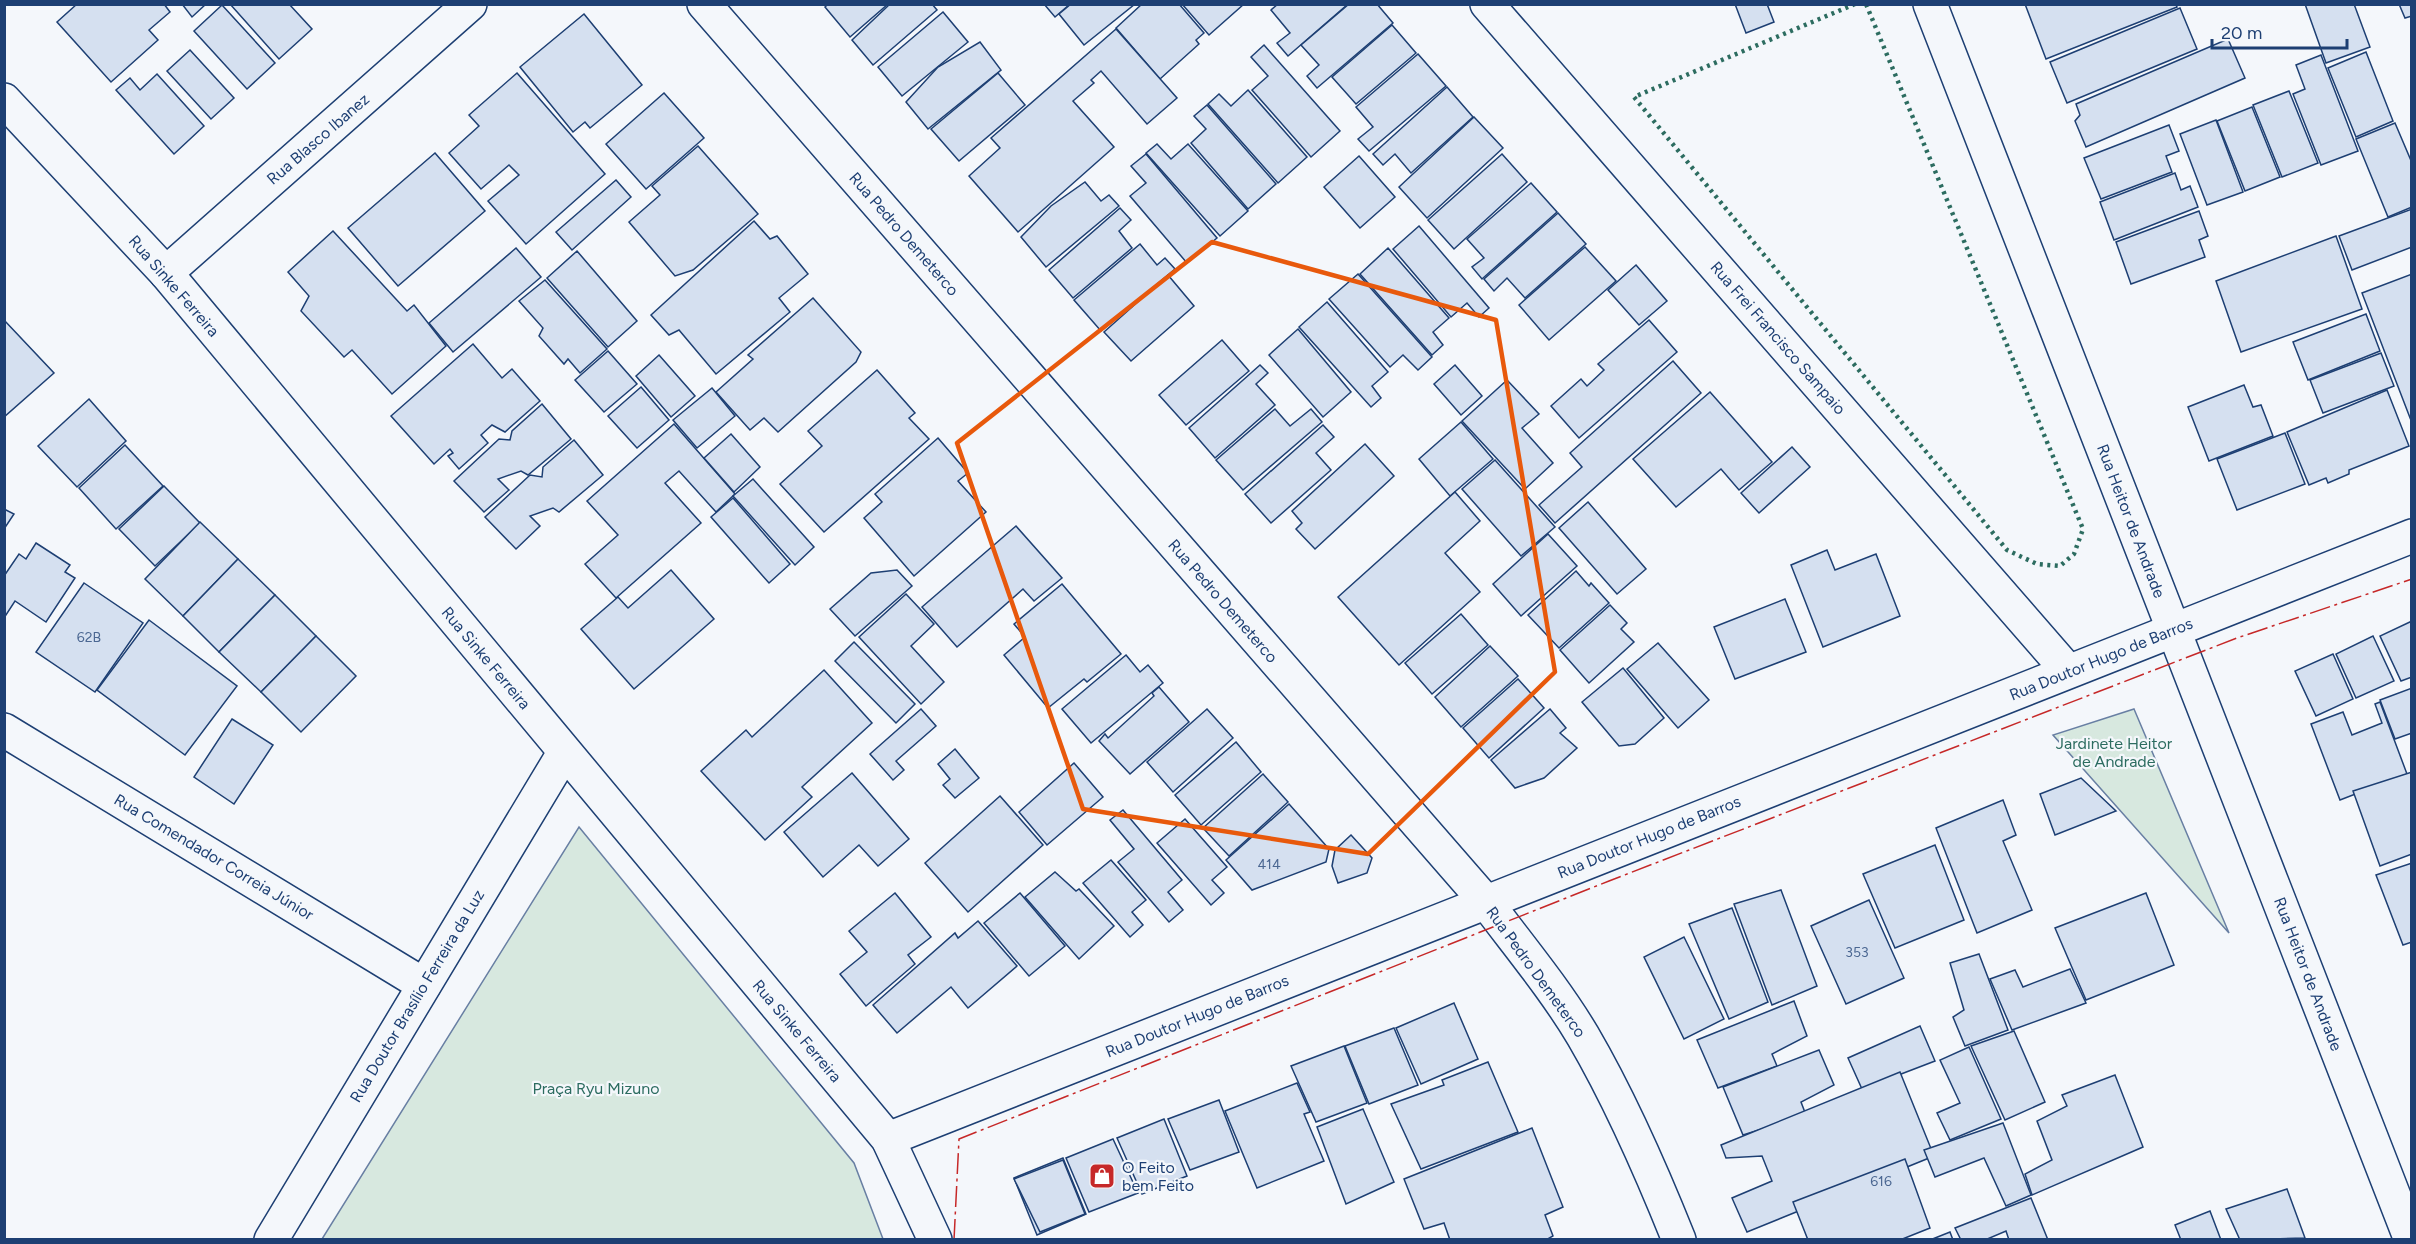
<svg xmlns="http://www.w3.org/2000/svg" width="2416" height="1244" viewBox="0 0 2416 1244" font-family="Figtree,sans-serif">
<rect width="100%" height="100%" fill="#f4f7fb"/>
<g fill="#d7e8df" stroke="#687fa3" stroke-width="1.5">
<polygon points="2134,709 2229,933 2053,735"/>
<polygon points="579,827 854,1163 883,1239 322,1239"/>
</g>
<g fill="#d5e0f0" stroke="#1d3f73" stroke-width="1.5">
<polygon points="77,4 164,4 170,12 149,30 158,40 111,82 57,22"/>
<polygon points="182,4 206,4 192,17"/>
<polygon points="230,4 289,4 312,29 279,59"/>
<polygon points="828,4 888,4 850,37 825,7"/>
<polygon points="890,4 932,4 937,10 873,65 852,40"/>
<polygon points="1044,4 1070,4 1055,17"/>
<polygon points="1071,4 1135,4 1084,45 1059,14"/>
<polygon points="1142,4 1179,4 1204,33 1196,40 1199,44 1160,79 1116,28"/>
<polygon points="1182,4 1244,4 1209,35"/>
<polygon points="1278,4 1348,4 1288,56 1277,43 1290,33 1271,10"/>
<polygon points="1349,4 1377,4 1393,23 1317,88 1307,76 1319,65 1301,45"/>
<polygon points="1735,4 1767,4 1774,22 1746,33"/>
<polygon points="2025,4 2176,4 2177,7 2046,59"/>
<polygon points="2305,4 2354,4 2370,47 2326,63"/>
<polygon points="2399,4 2412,4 2412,16 2405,18"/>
<polygon points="222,5 275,63 247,89 194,31"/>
<polygon points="2180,8 2197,49 2067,103 2050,62"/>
<polygon points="943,12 968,42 902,96 878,67"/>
<polygon points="584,14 642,85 590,128 585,122 573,132 520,67"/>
<polygon points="1392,25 1416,53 1356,104 1332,77"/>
<polygon points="1116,29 1177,98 1147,124 1101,71 1091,80 1094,83 1073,101 1114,147 1018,232 969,176 1000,148 991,138"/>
<polygon points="2228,39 2245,78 2086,147 2075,121 2080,115 2076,104"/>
<polygon points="980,42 1001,70 928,129 906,102 938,67"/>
<polygon points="1264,45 1340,131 1311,157 1252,90 1268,76 1251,57"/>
<polygon points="190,50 234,98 211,119 167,71"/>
<polygon points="2366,52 2393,121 2356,137 2328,68"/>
<polygon points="1418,54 1446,86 1369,151 1358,139 1373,127 1356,107"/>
<polygon points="2321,55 2358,151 2321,165 2293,94 2305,89 2296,65"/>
<polygon points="517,73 605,174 526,244 488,201 519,175 509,165 481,189 449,153 479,126 469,115"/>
<polygon points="998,73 1025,105 959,161 931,129"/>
<polygon points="157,74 204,126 174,154 116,90 130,78 140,90"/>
<polygon points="1447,87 1473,117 1411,173 1395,154 1383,165 1373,154"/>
<polygon points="1248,90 1307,157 1278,183 1208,104 1219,94 1231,106"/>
<polygon points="2289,91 2318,163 2282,177 2253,105"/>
<polygon points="664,93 704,138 646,189 606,144"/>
<polygon points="1207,105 1276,184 1248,209 1191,143 1206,129 1194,116"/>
<polygon points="2252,107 2280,177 2245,191 2217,121"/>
<polygon points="1474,117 1503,148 1427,218 1399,187"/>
<polygon points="2216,120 2243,192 2207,205 2180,134"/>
<polygon points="2395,123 2412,163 2412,207 2388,217 2356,139"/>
<polygon points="2169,125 2179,151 2166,156 2172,172 2101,199 2084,158"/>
<polygon points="1157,144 1171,159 1188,144 1248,211 1220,236 1146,153"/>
<polygon points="698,146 758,214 693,270 675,276 629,222 660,195 652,186"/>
<polygon points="435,153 485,211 398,286 348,228"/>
<polygon points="1146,154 1217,238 1187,263 1130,196 1146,183 1131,166"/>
<polygon points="1502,154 1527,182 1454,249 1428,220"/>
<polygon points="1359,156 1395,197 1360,228 1324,187"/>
<polygon points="2175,173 2181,190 2190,186 2198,207 2114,240 2100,202"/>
<polygon points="616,180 631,197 572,250 556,232"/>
<polygon points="1085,182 1101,201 1109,195 1119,206 1046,267 1021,237 1051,206"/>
<polygon points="1531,183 1557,212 1482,279 1472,267 1484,258 1467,239"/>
<polygon points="1120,208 1131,220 1119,231 1132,248 1073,298 1049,270"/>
<polygon points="2412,209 2412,247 2352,270 2339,236"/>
<polygon points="2199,211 2208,236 2199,240 2205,257 2131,284 2116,242"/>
<polygon points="1558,213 1586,244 1525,298 1507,278 1494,291 1484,279"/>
<polygon points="754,221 770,239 777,236 808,274 779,298 790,312 716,374 679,330 669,335 651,315"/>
<polygon points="1419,226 1489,308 1479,317 1467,303 1451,317 1393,249"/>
<polygon points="333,231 407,311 414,305 446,346 392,394 352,350 344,357 301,311 309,296 288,272"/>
<polygon points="2336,236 2362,309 2241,352 2216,281"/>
<polygon points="1140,244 1157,265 1165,258 1175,269 1101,331 1074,300"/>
<polygon points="1585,247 1616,281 1549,340 1519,305"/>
<polygon points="516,248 541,277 453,352 429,323"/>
<polygon points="1388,248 1449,318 1433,332 1443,345 1432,355 1360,274"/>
<polygon points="577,251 637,321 608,347 547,278"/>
<polygon points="1636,265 1667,301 1639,325 1608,290"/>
<polygon points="1358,274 1432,357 1418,370 1403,355 1390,367 1329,299"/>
<polygon points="2412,274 2412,423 2362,293"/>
<polygon points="1168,275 1194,306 1131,361 1104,332"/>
<polygon points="545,280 607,349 580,373 568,359 564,364 539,336 543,328 519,301"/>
<polygon points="813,298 861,352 856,362 778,432 764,418 750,430 716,392 753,359 748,355"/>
<polygon points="1327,302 1388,372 1372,386 1381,398 1371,407 1299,327"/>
<polygon points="2366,314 2380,351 2308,380 2293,342"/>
<polygon points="4,320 54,373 4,417"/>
<polygon points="1649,320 1677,352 1579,438 1551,406 1581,379 1587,386 1604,370 1598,364"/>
<polygon points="1298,329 1351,392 1323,417 1269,355"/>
<polygon points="1222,340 1249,371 1186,425 1159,395"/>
<polygon points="473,344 502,378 512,369 540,401 505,432 492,425 481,435 488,443 459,469 448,456 453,453 450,449 434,464 391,416"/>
<polygon points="608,351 637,384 604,412 575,380"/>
<polygon points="2381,353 2394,386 2323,413 2310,380"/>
<polygon points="659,355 695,396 671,417 636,376"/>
<polygon points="1673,361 1701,393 1555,523 1539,505 1582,467 1570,453"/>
<polygon points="1260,365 1268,373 1256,384 1275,405 1215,458 1189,428"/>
<polygon points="1455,365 1482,396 1461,415 1434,384"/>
<polygon points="877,370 915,413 909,418 929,439 824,532 780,484 822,446 808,431"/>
<polygon points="1507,380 1539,414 1522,428 1553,463 1525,489 1462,421"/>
<polygon points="2244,385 2253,407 2261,405 2273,436 2209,461 2188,407"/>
<polygon points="641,387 669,420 637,448 608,416"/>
<polygon points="712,388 735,416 697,448 673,420"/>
<polygon points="2387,390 2409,446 2349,470 2349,474 2328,483 2326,478 2309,485 2287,432"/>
<polygon points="1710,392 1772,462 1739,490 1721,469 1676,507 1633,459"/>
<polygon points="89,399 126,441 77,487 38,446"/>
<polygon points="542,404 571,439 528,475 521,471 498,479 509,490 484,512 454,481 499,439 510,440 512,431"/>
<polygon points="1275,409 1290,426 1311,409 1322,422 1243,490 1216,460"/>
<polygon points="1461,422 1493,459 1450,496 1419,459"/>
<polygon points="674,424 735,494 716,512 679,471 665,483 701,523 616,598 585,564 618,535 587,501"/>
<polygon points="1323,425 1334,437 1316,453 1331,470 1271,523 1245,494"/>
<polygon points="2285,433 2305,484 2237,510 2217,459"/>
<polygon points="731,434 760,467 734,492 704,458"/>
<polygon points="938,438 968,473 958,481 986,512 914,576 864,518 882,502 875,494"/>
<polygon points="574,440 603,475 559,512 553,508 530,516 540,526 516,549 485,517 530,475 542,477 543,467"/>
<polygon points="1365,444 1394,476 1315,549 1296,529 1302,523 1292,511"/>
<polygon points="125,445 163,486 116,529 79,488"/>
<polygon points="1792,447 1810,467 1759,513 1741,493"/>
<polygon points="1495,460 1555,527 1521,556 1462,489"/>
<polygon points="753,479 814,547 795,565 733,496"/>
<polygon points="164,486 200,523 155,566 119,529"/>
<polygon points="1455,492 1480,521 1445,553 1480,592 1399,665 1338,597"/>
<polygon points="733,498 790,564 769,583 711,517"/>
<polygon points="1588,502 1646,569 1617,594 1559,528"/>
<polygon points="4,509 14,514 4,529"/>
<polygon points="200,522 238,559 183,616 145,579"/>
<polygon points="1016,526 1062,578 1034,601 1023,589 957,647 922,607"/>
<polygon points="1548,534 1577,566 1521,616 1493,584"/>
<polygon points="36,543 70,565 65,572 75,578 46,622 15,601 4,618 4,576 19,554 26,559"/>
<polygon points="1827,550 1835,570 1876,554 1900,616 1823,647 1791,565"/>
<polygon points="238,559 275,595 219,652 183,616"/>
<polygon points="671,570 714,619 634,689 581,629 618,597 628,608"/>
<polygon points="897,570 912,586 855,636 830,609 871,573"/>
<polygon points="1576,571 1589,586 1591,583 1609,603 1559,648 1528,615"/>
<polygon points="84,583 143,623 95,692 36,652"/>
<polygon points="1062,584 1121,654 1087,682 1084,679 1048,708 1004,655 1025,637 1014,624"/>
<polygon points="906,594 934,624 911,646 944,682 921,704 859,637"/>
<polygon points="275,595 316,636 261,692 219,652"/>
<polygon points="1785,599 1806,652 1735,679 1714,627"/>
<polygon points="1610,605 1627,623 1621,629 1634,642 1589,683 1560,650"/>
<polygon points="1461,614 1488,645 1432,694 1405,663"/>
<polygon points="149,620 237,686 185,755 97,690"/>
<polygon points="2412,621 2412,677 2401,681 2380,636"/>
<polygon points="316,636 356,676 301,732 261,692"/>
<polygon points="2373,636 2394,681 2356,698 2336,654"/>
<polygon points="854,642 915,704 896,723 835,661"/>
<polygon points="1658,643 1709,700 1678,728 1627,669"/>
<polygon points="1490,646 1518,676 1461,727 1435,697"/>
<polygon points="2333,654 2353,699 2316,716 2295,671"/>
<polygon points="1126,655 1140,672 1148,665 1163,683 1091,743 1062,709"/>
<polygon points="1623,668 1664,718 1635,744 1619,746 1582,702"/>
<polygon points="824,670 872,723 802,787 812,797 765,840 701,771 746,730 752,737"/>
<polygon points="1518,679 1544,708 1489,758 1463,728"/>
<polygon points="1159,687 1189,722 1130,774 1099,741 1105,734 1108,738 1154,696 1152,693"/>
<polygon points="2412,688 2412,733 2395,739 2380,700"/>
<polygon points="2380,702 2407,774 2340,800 2311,724 2343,712 2352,735 2382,723 2375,704"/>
<polygon points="921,709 936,726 896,761 904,770 893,780 870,754"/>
<polygon points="1207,709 1233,738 1173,792 1147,762"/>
<polygon points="1550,709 1566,728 1560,733 1577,748 1544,778 1515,788 1491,760"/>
<polygon points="232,719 273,745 234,804 194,777"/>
<polygon points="1236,742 1261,772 1201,825 1175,795"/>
<polygon points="955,749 979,778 955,798 943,785 950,779 938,764"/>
<polygon points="1074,763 1103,797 1047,845 1019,812"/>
<polygon points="2412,772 2412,854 2380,866 2353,791"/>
<polygon points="852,773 909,839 878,866 859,845 823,877 784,832"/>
<polygon points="1263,774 1288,802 1229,856 1203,828"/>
<polygon points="2081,778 2116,811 2055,835 2040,794"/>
<polygon points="1000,796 1043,845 968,912 925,863"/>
<polygon points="2003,800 2016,835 2003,841 2032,910 1977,933 1936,828"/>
<polygon points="1289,804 1329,849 1326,862 1252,890 1226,860"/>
<polygon points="1123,810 1182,880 1168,892 1183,910 1169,922 1118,862 1134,849 1110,820"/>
<polygon points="1185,819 1227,867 1212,880 1224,893 1211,905 1157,843"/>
<polygon points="1351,835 1372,858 1367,873 1338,883 1332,866 1335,850"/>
<polygon points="1935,845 1964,920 1895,948 1863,874"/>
<polygon points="1111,860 1146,900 1132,912 1143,925 1130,937 1083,883"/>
<polygon points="2412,863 2412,942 2403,945 2376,875"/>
<polygon points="1055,872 1076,891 1079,889 1114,926 1079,959 1025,897"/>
<polygon points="1781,890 1817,986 1772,1005 1734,904"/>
<polygon points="895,893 931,937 908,955 915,964 866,1006 840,974 867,952 849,931"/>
<polygon points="1020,893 1065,946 1029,976 984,923"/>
<polygon points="2146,893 2174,965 2086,1000 2055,928"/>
<polygon points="1869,900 1904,978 1846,1004 1811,926"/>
<polygon points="1732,908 1768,1002 1729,1019 1689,924"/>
<polygon points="978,921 1017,966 968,1008 951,987 897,1033 873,1005 955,933 958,938"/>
<polygon points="1684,937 1724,1019 1684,1039 1644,957"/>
<polygon points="1979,954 2008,1030 1965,1046 1953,1017 1964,1010 1950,963"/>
<polygon points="2070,969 2086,1003 2012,1030 1990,979 2015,970 2023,987"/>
<polygon points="1794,1001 1807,1036 1772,1054 1777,1066 1718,1088 1697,1040"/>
<polygon points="1454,1003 1478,1059 1421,1084 1396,1028"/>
<polygon points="1920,1026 1935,1061 1862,1089 1848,1058"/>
<polygon points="1394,1028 1418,1085 1369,1104 1345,1046"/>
<polygon points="2014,1031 2045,1102 2005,1120 1971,1046"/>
<polygon points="1344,1046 1367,1103 1316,1122 1291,1066"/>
<polygon points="1969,1047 2001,1119 1950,1140 1937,1113 1960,1103 1940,1060"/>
<polygon points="1819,1050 1834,1085 1801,1102 1806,1115 1743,1135 1723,1087"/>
<polygon points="1488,1062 1518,1132 1421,1169 1391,1104 1444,1085 1442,1080"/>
<polygon points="1900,1072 1934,1156 1747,1232 1732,1198 1772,1181 1762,1156 1726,1158 1721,1145"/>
<polygon points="2115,1075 2143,1147 2032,1195 2025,1174 2052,1160 2037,1121 2067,1106 2062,1095"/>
<polygon points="1297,1083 1310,1112 1304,1114 1324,1161 1257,1188 1225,1111"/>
<polygon points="1219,1100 1239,1152 1190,1170 1168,1119"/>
<polygon points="1363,1109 1394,1182 1346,1204 1317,1127"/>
<polygon points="1164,1119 1187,1176 1142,1194 1117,1138"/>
<polygon points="2003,1123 2031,1195 2006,1206 1984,1158 1935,1177 1924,1150"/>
<polygon points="1532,1128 1563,1207 1545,1215 1553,1236 1546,1240 1450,1240 1444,1223 1424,1229 1404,1179"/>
<polygon points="1113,1139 1138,1193 1089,1212 1066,1158"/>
<polygon points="1063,1158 1086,1214 1037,1235 1014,1178"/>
<polygon points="1905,1159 1930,1228 1900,1240 1808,1240 1793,1202"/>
<polygon points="1063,1160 1085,1214 1040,1232 1014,1179"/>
<polygon points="2287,1189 2305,1238 2240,1240 2226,1209"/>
<polygon points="2031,1198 2048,1240 2009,1240 2006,1231 1985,1240 1961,1240 1955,1228"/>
<polygon points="2210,1211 2221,1240 2181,1240 2175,1225"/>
<polygon points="1950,1232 1953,1240 1930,1240"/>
</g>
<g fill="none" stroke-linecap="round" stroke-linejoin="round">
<g stroke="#1d3f73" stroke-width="36">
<g id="minor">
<path d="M704 4 1486 902C1519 946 1555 989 1583 1036 1621 1101 1651 1170 1679 1240"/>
<polyline points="1487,4 2068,671"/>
<polyline points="1930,4 2411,1240"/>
<polyline points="4,100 166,273 888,1139 935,1240"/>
<polyline points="166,273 470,4"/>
<polyline points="4,730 424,985"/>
<polyline points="888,1139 2412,536"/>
<polyline points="271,1240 564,753"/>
</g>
</g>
<use href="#minor" stroke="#f4f7fb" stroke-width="33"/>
<polyline stroke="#2c6c60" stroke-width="4.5" stroke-dasharray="3 4.5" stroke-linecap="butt" points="1855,4 1634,97 2007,550 2037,564 2060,566 2074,554 2083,529 1866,4"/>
<polyline stroke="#c62828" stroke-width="1.5" stroke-dasharray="21 4.5 3 4.5" stroke-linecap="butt" points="954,1240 959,1139 1609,881 2237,638 2412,579"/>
</g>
<path fill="none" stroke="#e8590c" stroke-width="4.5" stroke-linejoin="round" d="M1212 242 1496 320 1555 672 1368 854 1083 809 957 443Z"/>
<defs>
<g id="shop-square" transform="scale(1.35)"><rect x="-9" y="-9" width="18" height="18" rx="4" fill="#c62828" stroke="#f4f7fb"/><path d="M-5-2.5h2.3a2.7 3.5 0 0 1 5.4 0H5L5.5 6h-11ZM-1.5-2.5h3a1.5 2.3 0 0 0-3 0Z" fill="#fff"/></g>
</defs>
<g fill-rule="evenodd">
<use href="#shop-square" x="1102" y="1176"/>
</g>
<g text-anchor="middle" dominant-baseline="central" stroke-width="4.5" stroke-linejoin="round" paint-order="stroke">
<g font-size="14" fill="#4b6792">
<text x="89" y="637">62B</text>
<text x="1269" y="864">414</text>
<text x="1857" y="952">353</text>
<text x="1881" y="1181">616</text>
</g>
<g font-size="16" fill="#1d3f73" stroke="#f4f7fb">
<text transform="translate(318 139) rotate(-41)">Rua Blasco Ibanez</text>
<text transform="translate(904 234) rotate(49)">Rua Pedro Demeterco</text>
<text transform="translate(174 286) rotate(49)">Rua Sinke Ferreira</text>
<text transform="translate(1778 338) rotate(49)">Rua Frei Francisco Sampaio</text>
<text transform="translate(2131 521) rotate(69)">Rua Heitor de Andrade</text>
<text transform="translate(1223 601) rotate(49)">Rua Pedro Demeterco</text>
<text transform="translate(486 658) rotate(50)">Rua Sinke Ferreira</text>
<text transform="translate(2101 659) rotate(-22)">Rua Doutor Hugo de Barros</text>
<text transform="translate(1649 837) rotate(-22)">Rua Doutor Hugo de Barros</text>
<text transform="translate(214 857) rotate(31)">Rua Comendador Correia Júnior</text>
<text transform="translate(1536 972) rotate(54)">Rua Pedro Demeterco</text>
<text transform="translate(2308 974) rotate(69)">Rua Heitor de Andrade</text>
<text transform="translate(417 996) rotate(-59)">Rua Doutor Brasílio Ferreira da Luz</text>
<text transform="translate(1197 1016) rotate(-22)">Rua Doutor Hugo de Barros</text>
<text transform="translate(797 1031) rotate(50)">Rua Sinke Ferreira</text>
</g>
<g font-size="16" fill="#2c6c60" stroke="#f4f7fb">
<text x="2114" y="743">Jardinete Heitor<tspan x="2114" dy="18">de Andrade</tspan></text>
<text x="596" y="1088">Praça Ryu Mizuno</text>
</g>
<g font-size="16" fill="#1d3f73" stroke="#f4f7fb" text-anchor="start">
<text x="1122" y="1167">O Feito<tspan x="1122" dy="18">bem Feito</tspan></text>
</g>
</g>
<rect width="2416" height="1244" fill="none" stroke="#1d3f73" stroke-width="12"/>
<path d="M2212 39v9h135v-9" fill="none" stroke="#1d3f73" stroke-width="3"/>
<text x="2221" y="39" font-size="18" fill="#1d3f73" stroke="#f4f7fb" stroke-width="4.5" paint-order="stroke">20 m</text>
</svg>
